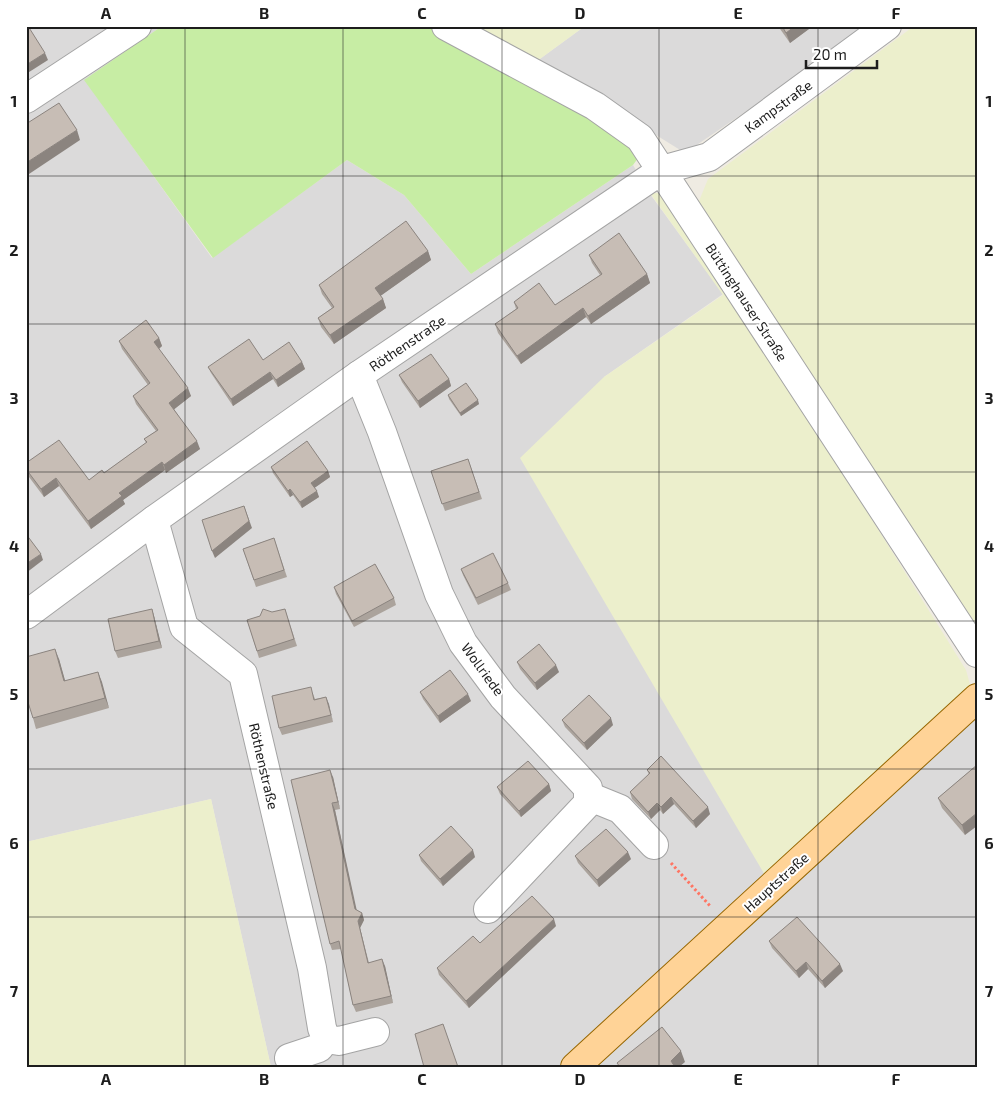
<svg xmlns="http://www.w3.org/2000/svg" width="1003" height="1093" viewBox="0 0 1003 1093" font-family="'Exo 2',sans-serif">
<rect width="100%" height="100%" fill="#efebe2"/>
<g fill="#dbdada">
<polygon points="26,26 162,26 85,80 212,258 347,160 404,195 471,274 633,165 650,194 723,294 604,377 765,876 977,689 977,1067 271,1067 211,799 26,842"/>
<polygon points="585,26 871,26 685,153 537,61"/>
</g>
<g fill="#ecefcc">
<polygon points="472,26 585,26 537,61"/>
<polygon points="914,26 977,26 977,626 697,206 708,179"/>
<polygon points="650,193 668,193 966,670 971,688 766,877 520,458 604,377 723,295"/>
<polygon points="211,799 271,1067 26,1067 26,842"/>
</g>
<polygon fill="#c7eda4" points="162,26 427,26 618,129 641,154 633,165 471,274 404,195 347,160 213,258 84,80"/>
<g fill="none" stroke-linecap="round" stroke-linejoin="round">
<g stroke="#a4a4a4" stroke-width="30">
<g id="minor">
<polyline points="446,26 595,106 640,138 977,653"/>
<polyline points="26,99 137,26"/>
<polyline points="359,375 382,432 439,594 463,643 503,697 588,788 588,803 488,909"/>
<polyline points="154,520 184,627 243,674 312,968 322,1028 326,1039 339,1041 375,1032"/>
<polyline points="26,615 154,520 359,375 662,170 709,157 887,26"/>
<polyline points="588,796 620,809 654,845"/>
<polyline points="289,1058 319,1048 326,1039"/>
</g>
</g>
<g stroke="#966600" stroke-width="30">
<polyline id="major" points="575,1067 977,698"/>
</g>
<polyline stroke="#ff7563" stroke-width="3" stroke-dasharray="2.5 2.5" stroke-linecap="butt" points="671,863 711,907"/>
<use href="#minor" stroke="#fff" stroke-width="28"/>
<use href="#major" stroke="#ffd397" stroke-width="28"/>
</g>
<g fill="#aba39c">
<polygon points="778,26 813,26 790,43"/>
<polygon points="428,251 431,260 380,296 383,299 386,308 334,344 321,327 318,318 332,308 322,294 319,285"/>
<polygon points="589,255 647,274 650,283 591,324 586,317 521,364 498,333 495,324 516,309 514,302 555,305 600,275 592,263"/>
<polygon points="159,338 162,346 159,349 191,396 174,409 200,449 166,473 165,470 123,500 125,504 91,529 59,486 44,497 26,473 26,463 89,480 104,473 146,443 144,439 156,431 136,404 133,396 148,385 122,349 119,341"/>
<polygon points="263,360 302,362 305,369 278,387 273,379 233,406 211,373 208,367"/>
<polygon points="399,375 449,379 451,386 420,408 402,382"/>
<polygon points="448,395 479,404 461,416 449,399"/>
<polygon points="468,459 482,499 445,511 431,471"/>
<polygon points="271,467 328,471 330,477 314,488 319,497 302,508 293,495 290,497 273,473"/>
<polygon points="274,538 287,577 256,587 243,549"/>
<polygon points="461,569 508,583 511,590 478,605 463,575"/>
<polygon points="334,587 394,598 396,605 354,627 336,594"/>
<polygon points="152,609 154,616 162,648 118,658 115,651"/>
<polygon points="285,609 297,646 259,658 247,620"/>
<polygon points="59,659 65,681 98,672 109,708 36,729 33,718"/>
<polygon points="517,662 559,672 537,690 520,669"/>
<polygon points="420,692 471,701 440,723 423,699"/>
<polygon points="313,694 315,699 326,697 333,722 282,735 279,728"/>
<polygon points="562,720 613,725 587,750 565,727"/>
<polygon points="977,765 965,835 942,808 938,798"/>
<polygon points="647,770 710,814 696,828 674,804 663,814 660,810 651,819 632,799 630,792 649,775"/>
<polygon points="333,777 340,809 335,810 356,910 362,913 364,920 360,928 369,963 385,966 393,1003 356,1012 353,1005 341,949 332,950 330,944"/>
<polygon points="549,784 551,791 521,817 500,794 497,787"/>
<polygon points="419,855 475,857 443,886 421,861"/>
<polygon points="575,856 631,859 599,887 578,863"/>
<polygon points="556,926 469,1008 439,975 437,968 480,943"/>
<polygon points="769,941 843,971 825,988 808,969 799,978 772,948"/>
</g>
<g fill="#8b847f">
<polygon points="795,26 813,26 790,43 786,33"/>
<polygon points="45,53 48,60 26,74 26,65"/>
<polygon points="77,130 80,140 26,176 26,163"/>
<polygon points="428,251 431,260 379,297 375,288"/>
<polygon points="647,274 650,283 591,324 588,316"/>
<polygon points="383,299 386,308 334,344 330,335"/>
<polygon points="583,308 586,317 521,364 517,356"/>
<polygon points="159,338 162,346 157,350 154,342"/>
<polygon points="302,362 305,369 278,387 276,380"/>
<polygon points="270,372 273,379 233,406 231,399"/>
<polygon points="449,379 451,386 420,408 418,401"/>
<polygon points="188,388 191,396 172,411 169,403"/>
<polygon points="478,400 479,404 461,416 460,413"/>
<polygon points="197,441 200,449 166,473 164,465"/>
<polygon points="162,462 165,470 123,500 125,504 91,529 88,521 119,493"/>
<polygon points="328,471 330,477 313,489 311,483"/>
<polygon points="56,478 59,486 44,497 41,489"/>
<polygon points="290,489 293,495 290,497 288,491"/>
<polygon points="317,491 319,497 302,508 300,502"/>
<polygon points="244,506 252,528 215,558 212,551"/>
<polygon points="41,554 43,560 26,573 26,564"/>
<polygon points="152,609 154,616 162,648 159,641"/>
<polygon points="55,649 59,659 68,691 64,681"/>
<polygon points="556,665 559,672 537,690 535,683"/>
<polygon points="98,672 102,682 109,708 105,698"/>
<polygon points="468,694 471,701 440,723 438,716"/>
<polygon points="326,697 329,704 333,722 331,715"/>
<polygon points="611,718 613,725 587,750 584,743"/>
<polygon points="330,770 333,777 340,809 338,802"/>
<polygon points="549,784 551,791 521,817 519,811"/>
<polygon points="671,797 674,804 663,814 661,807"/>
<polygon points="332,803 335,810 358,916 355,909"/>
<polygon points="657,803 660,810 651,819 648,812"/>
<polygon points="708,807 710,814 696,828 693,821"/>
<polygon points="977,813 977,826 965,835 962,825"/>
<polygon points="473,850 475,857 443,886 440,879"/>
<polygon points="628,852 631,859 599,887 597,880"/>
<polygon points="362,913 364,920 360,928 370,970 368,963 358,921"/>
<polygon points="554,919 556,926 469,1008 466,1001"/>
<polygon points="382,959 385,966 393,1003 391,996"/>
<polygon points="806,962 808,969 799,978 796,971"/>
<polygon points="840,964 843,971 825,988 822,981"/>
<polygon points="681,1051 685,1062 679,1067 673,1067 671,1061"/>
</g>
<g fill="#c7bdb5" stroke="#8b847f">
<polygon points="26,26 28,26 45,53 26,65"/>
<polygon points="782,26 795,26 786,33"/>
<polygon points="59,103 77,130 26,163 26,124"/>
<polygon points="406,221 428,251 375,288 383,299 330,335 318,318 334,307 319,285"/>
<polygon points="619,233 647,274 588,316 583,308 517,356 495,324 518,308 514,302 539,283 555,305 602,274 589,255"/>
<polygon points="146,320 159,338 154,342 188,388 169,403 197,441 164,465 162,462 119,493 122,496 88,521 56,478 41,489 26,469 26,463 59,440 89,480 102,470 104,473 147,442 144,439 158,430 133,396 150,383 119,341"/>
<polygon points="249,339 263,360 289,342 302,362 276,380 270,372 231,399 208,367"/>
<polygon points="431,354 449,379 418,401 399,375"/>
<polygon points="466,383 478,400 460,413 448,395"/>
<polygon points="307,441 328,471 311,483 317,491 300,502 290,489 288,491 271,467"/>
<polygon points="468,459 479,492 442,504 431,471"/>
<polygon points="244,506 249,521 212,551 202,520"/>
<polygon points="26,534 41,554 26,564"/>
<polygon points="274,538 284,570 254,580 243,549"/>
<polygon points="493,553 508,583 476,598 461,569"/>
<polygon points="375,564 394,598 352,621 334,587"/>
<polygon points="152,609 159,641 115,651 108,619"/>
<polygon points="263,609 272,612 285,609 294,639 257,651 247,620 260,616"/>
<polygon points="539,644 556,665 535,683 517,662"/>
<polygon points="55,649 64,681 98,672 105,698 33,718 26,696 26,657"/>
<polygon points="450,670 468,694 438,716 420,692"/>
<polygon points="311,687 314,700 326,697 331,715 279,728 272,696"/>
<polygon points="589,695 611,718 584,743 562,720"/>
<polygon points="661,756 708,807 693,821 671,797 661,807 657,803 648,812 630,792 650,773 647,770"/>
<polygon points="528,761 549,784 519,811 497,787"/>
<polygon points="977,765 977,813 962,825 938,798"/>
<polygon points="330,770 338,802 332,803 355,909 362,913 358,921 368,963 382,959 391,996 353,1005 339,941 330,944 291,780"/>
<polygon points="451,826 473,850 440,879 419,855"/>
<polygon points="606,829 628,852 597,880 575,856"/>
<polygon points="532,896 554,919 466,1001 437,968 473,936 480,943"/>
<polygon points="797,917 840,964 822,981 806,962 796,971 769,941"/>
<polygon points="443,1024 458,1067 424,1067 415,1034"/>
<polygon points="662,1027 681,1051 671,1061 675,1067 620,1067 617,1063"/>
</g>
<path fill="none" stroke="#1d1d1d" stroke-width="1" stroke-opacity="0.55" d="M185 26V1067M343 26V1067M502 26V1067M659 26V1067M818 26V1067M26 176H977M26 324H977M26 472H977M26 621H977M26 769H977M26 917H977"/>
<g text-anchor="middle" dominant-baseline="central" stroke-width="4" stroke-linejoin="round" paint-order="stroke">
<g font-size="14" fill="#1d1d1d" stroke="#fff">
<text transform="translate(778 106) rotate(-36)">Kampstraße</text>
<text transform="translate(747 302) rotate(57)">Büttinghauser Straße</text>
<text transform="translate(407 343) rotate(-34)">Röthenstraße</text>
<text transform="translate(483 669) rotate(54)">Wollriede</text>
<text transform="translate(264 766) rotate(77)">Röthenstraße</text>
<text transform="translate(776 882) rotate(-42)">Hauptstraße</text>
</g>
</g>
<rect width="1003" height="1093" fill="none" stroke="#ffffff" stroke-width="55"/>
<path d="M806 60v8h71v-8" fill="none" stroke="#1d1d1d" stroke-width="2.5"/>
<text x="813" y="60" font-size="15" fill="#1d1d1d" stroke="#ffffff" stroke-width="4" paint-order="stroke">20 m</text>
<rect x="28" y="28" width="948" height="1038" fill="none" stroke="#1d1d1d" stroke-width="2"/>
<g font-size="16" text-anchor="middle" font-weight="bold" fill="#1d1d1d">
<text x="106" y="19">A</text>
<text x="264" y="19">B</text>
<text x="422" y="19">C</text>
<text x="580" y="19">D</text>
<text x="738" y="19">E</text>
<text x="896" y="19">F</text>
<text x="14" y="107">1</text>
<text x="989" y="107">1</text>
<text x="14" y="256">2</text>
<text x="989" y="256">2</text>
<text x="14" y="404">3</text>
<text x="989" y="404">3</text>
<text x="14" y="552">4</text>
<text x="989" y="552">4</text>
<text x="14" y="700">5</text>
<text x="989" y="700">5</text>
<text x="14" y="849">6</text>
<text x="989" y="849">6</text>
<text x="14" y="997">7</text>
<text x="989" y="997">7</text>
<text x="106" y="1085">A</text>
<text x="264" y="1085">B</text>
<text x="422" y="1085">C</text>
<text x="580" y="1085">D</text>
<text x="738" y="1085">E</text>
<text x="896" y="1085">F</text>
</g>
</svg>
